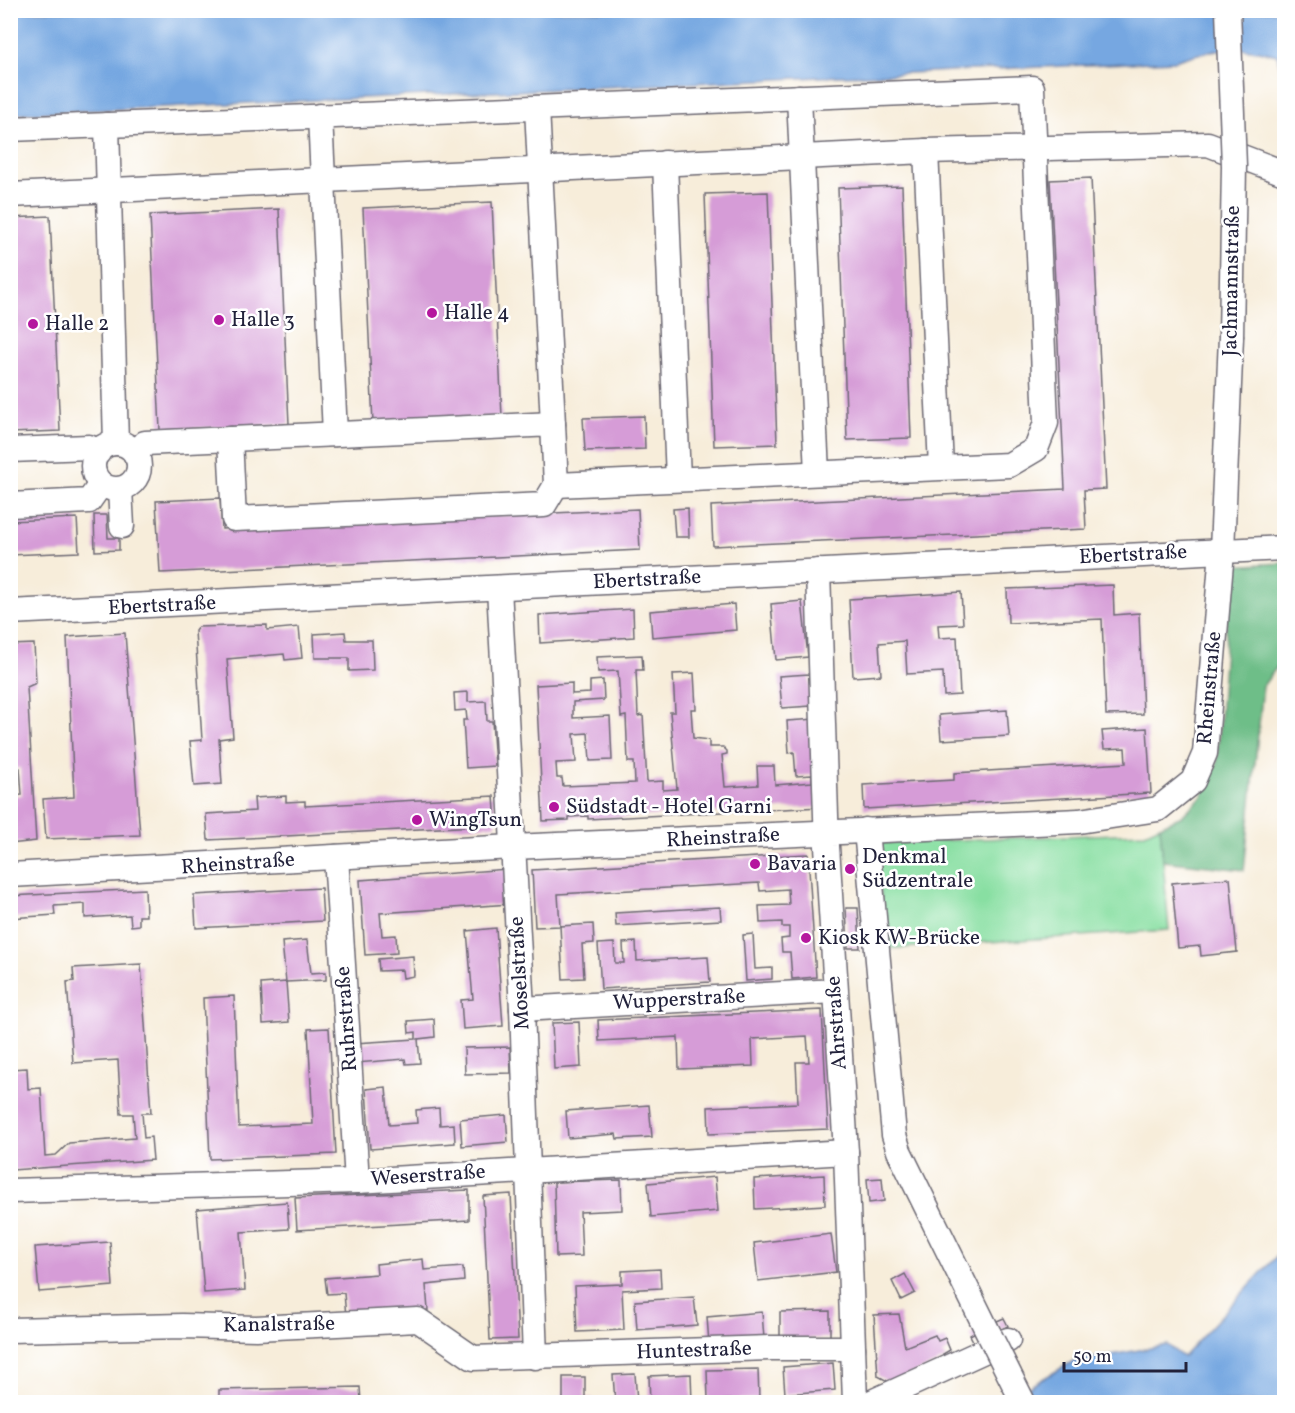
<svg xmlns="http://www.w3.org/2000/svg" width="1295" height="1413" viewBox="0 0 1295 1413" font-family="Vollkorn,serif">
<rect width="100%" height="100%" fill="#fff"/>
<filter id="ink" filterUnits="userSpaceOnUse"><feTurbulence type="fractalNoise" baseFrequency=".0167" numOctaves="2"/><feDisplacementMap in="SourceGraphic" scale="12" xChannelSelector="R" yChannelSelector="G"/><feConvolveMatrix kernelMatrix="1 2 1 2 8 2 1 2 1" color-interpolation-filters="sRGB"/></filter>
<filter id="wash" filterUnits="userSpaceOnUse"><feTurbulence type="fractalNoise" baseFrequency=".008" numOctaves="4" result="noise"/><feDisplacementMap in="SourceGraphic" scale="24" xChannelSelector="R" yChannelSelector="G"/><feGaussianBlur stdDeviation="1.35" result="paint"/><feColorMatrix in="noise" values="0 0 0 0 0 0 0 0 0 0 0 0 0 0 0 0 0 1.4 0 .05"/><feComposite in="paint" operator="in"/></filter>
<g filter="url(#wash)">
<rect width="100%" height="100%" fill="#f7edda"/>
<polygon fill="#88dfa2" stroke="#55806e" stroke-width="1.5" points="1160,826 1169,930 886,949 876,843 1145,833"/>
<polygon fill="#6ebe88" stroke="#487062" stroke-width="1.5" points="1284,563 1284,657 1263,686 1244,870 1163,861 1160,826 1182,816 1202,796 1217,763 1226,633 1227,566"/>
<g fill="#76a7e1" stroke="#4c648e" stroke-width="1.5">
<path d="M10 11H1284V82L1277 55C1234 44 1216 48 1174 61L11 114Z"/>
<polygon points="1284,1248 1284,1402 995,1402 1027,1388 1072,1362 1167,1345 1183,1357"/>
</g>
<g id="blocks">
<g fill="#d69cd7">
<polygon points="1091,178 1106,489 1084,490 1086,529 713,546 711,506 1065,489 1050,180"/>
<polygon points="902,186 911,438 847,440 838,188"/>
<polygon points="768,192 777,444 714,446 705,194"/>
<polygon points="492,202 502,417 373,423 363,208"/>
<polygon points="279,209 289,424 160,430 150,215"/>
<polygon points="50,216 60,431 10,433 10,218"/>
<polygon points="644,416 645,449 585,451 583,418"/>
<polygon points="220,498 222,529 638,509 640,550 160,573 156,501"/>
<polygon points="688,508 689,537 675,537 673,509"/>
<polygon points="94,515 107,515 108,538 119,538 119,550 95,551"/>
<polygon points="77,518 79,552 10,555 10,521"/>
<polygon points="1113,585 1114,615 1139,613 1143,714 1106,715 1102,619 1008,623 1007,589"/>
<polygon points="961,592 963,624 938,625 939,638 957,637 960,695 944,696 943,672 907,674 905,641 879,643 881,675 853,677 849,599"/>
<polygon points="802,601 808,657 776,660 771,604"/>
<polygon points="734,604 736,630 652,637 650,611"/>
<polygon points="633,609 634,637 540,643 539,615"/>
<polygon points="267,625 267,630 299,627 302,658 285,660 284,654 227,659 233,737 219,739 222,784 194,786 190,741 202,740 195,631 198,627"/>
<polygon points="345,632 346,640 372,640 373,670 349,671 349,658 315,658 314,634"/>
<polygon points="125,633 140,835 46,839 43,799 74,797 67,637"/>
<polygon points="34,644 36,683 27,687 36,841 10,844 10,796 22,795 20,768 10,769 10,645"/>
<polygon points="642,655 643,670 636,670 638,716 643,715 647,782 663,781 663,790 677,789 670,712 675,712 673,674 694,673 696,709 691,709 693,738 709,740 709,747 723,747 727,751 727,754 722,755 725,787 758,785 757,766 774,766 775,785 812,782 812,775 796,776 794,752 789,753 787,721 816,719 821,807 588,819 588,816 569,817 569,820 543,821 536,685 572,683 572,694 590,693 590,681 603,680 604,700 573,702 573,718 610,716 612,760 590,761 588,733 574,734 576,762 556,763 557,778 562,778 563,786 635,783 634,762 628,762 626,716 621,717 618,671 598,672 597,657"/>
<polygon points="809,674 811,706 782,708 779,676"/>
<polygon points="468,692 468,702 486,701 487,721 492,721 495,766 466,768 463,720 467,720 466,710 455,711 454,693"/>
<polygon points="1007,710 1009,736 941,740 939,715"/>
<polygon points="1147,728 1151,793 864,809 863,785 954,780 954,773 1126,763 1125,748 1104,749 1102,731"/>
<polygon points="286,796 286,802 305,801 305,806 494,796 496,825 208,840 206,814 255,811 254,798"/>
<polygon points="808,854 816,977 792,979 790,952 782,952 781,939 789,938 789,927 782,927 782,922 760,923 759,906 789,905 788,889 760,891 759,883 558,894 560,926 535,927 532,870"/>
<polygon points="508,869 510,904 380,913 382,936 396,935 397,953 365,955 360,880"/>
<polygon points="1230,878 1237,952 1201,956 1200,946 1178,948 1172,883"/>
<polygon points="321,888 323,921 196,928 194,895"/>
<polygon points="145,889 146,916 139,916 139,925 131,926 130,915 85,918 85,904 54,906 55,915 10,918 10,896"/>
<polygon points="720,907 721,920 616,926 615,913"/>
<polygon points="846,908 858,908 860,948 848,948"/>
<polygon points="593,924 594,943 582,944 584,978 563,979 560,926"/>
<polygon points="496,928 503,1026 463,1029 461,1000 473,999 467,931"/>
<polygon points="753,934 755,969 772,968 772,979 746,981 743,935"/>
<polygon points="307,940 311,973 326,972 326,980 286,982 282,942"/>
<polygon points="636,942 637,961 708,957 710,982 601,989 598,944 614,943 615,963 624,963 623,943"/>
<polygon points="413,956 414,976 403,978 402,970 379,971 378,959"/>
<polygon points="141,964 151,1113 142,1113 144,1138 151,1137 153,1160 12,1170 10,1069 27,1068 28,1089 41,1088 45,1156 56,1155 69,1143 135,1138 133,1114 121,1114 118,1060 73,1063 67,982 74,981 73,968"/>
<polygon points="286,982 289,1022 263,1024 261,984"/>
<polygon points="234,996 239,1127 313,1124 308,1029 329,1028 336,1154 210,1159 203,998"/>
<polygon points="822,1010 828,1129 709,1134 708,1107 798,1103 796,1062 809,1062 807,1036 752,1039 753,1066 679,1069 678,1037 599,1041 598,1020"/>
<polygon points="434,1019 435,1037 418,1039 420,1063 406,1064 405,1059 356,1063 355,1043 416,1039 416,1032 409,1033 408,1021"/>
<polygon points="579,1022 581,1067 554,1069 552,1023"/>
<polygon points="510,1047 511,1073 465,1074 464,1048"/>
<polygon points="386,1087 389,1125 417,1123 416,1110 439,1108 440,1125 454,1124 455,1143 370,1149 366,1089"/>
<polygon points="649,1105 652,1137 617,1139 616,1134 568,1138 566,1111"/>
<polygon points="506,1115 508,1142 462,1146 460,1119"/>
<polygon points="824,1175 825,1205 755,1209 754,1179"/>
<polygon points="715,1177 718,1211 651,1217 648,1183"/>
<polygon points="882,1178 884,1201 869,1203 867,1179"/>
<polygon points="621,1180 622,1210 580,1212 582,1256 556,1257 554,1182"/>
<polygon points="469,1190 469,1220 297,1230 295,1198"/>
<polygon points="511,1194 518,1339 490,1340 483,1196"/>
<polygon points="287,1202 289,1229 241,1232 245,1290 204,1293 197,1209"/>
<polygon points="831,1234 836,1272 758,1281 754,1243"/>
<polygon points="110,1242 113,1286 39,1292 35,1247"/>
<polygon points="423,1259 424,1270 463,1267 464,1281 426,1285 428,1310 346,1317 344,1293 327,1294 325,1278 377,1274 376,1264"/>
<polygon points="660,1269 661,1288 622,1290 624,1330 577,1332 575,1286 622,1284 622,1271"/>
<polygon points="905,1274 915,1293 901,1300 892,1281"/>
<polygon points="694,1297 697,1325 637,1330 635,1301"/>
<polygon points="830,1311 830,1338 780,1339 780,1312"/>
<polygon points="762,1312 764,1339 709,1343 707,1317"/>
<polygon points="899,1314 905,1347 935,1335 938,1341 945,1338 950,1350 943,1354 946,1359 891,1383 878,1376 874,1315"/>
<polygon points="1004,1318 1008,1326 1000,1330 997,1321"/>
<polygon points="977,1331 981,1340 974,1343 970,1335"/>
<polygon points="833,1363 835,1390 785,1394 783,1367"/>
<polygon points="758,1369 759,1399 708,1400 707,1370"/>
<polygon points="635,1374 637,1402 615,1402 613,1375"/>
<polygon points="691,1374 692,1402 650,1402 649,1376"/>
<polygon points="563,1377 585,1377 585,1398 593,1398 593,1402 563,1402"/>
<polygon points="360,1387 361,1402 219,1402 219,1390"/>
</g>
</g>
</g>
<g filter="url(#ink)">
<use href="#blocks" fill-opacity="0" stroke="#6d6973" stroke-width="1.5"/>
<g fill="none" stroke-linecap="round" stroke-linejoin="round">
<g stroke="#6d6973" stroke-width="27">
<g id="minor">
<polyline points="799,97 817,473"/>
<polyline points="537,108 553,424"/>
<polyline points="320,116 335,434"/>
<polyline points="107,125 116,443"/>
<polyline points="10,129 1032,88 1046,423 1036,449 1009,465 556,485 553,424 145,443 136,455"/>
<polyline points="926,151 941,467"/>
<polyline points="665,163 678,479"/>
<polyline points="10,195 926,151 1208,144 1284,173"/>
<polyline points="230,439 234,519 544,505 556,485"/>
<circle cx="116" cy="466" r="23"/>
<polyline points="10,450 89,447 98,453"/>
<polyline points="120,489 122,526"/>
<polyline points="10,505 89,501 101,484"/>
<polyline points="818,571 827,846 846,1152 855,1402"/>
<polyline points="499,588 522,1009 535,1357"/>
<polyline points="10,612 1284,548"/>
<polyline points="866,830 894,1135 899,1151 990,1336"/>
<polyline points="336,857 357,1181"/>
<polyline points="10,875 513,847 1079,821 1158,809 1193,781 1205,753 1222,551 1231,337"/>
<polyline points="522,1009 835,991"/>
<polyline points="10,1191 357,1181 846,1152"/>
<polyline points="10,1330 182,1326 256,1328 418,1320 473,1358 770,1348 853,1348"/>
<polyline points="872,1402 1008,1340"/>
</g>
</g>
<use href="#minor" stroke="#fff" stroke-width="24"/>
<g stroke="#6d6973" stroke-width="27" stroke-linecap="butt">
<g id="minor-bridge">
<polyline points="1228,10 1234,166 1231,337"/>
<polyline points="990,1336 1023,1402"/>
</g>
</g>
<use href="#minor-bridge" stroke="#fff" stroke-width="24"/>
</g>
</g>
<g fill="#b5179e" stroke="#fff" stroke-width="2">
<circle cx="432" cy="313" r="6"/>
<circle cx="219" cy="320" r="6"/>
<circle cx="33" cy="324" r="6"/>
<circle cx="554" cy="807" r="6"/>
<circle cx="417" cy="820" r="6"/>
<circle cx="755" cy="864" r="6"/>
<circle cx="850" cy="869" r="6"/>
<circle cx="806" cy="938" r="6"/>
</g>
<g text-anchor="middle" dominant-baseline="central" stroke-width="5" stroke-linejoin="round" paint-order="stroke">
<g font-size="21" fill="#22223b" stroke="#fff">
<text transform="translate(1232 281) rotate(-89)">Jachmannstraße</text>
<text transform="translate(1133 555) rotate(-3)">Ebertstraße</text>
<text transform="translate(647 580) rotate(-3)">Ebertstraße</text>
<text transform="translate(162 606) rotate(-3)">Ebertstraße</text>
<text transform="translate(1210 688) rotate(-85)">Rheinstraße</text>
<text transform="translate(723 838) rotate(-3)">Rheinstraße</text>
<text transform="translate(238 864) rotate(-4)">Rheinstraße</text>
<text transform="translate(520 973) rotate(-93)">Moselstraße</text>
<text transform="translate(679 1000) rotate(-3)">Wupperstraße</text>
<text transform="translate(347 1019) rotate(-94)">Ruhrstraße</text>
<text transform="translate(837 1023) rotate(-94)">Ahrstraße</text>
<text transform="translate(428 1176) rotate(-4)">Weserstraße</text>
<text transform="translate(279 1325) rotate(-1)">Kanalstraße</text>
<text transform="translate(694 1351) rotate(-2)">Huntestraße</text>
</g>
<g font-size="21" fill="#22223b" stroke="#fff" text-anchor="start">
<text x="444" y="313">Halle 4</text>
<text x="231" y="320">Halle 3</text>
<text x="45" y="324">Halle 2</text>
<text x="566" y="807">Südstadt - Hotel Garni</text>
<text x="429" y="820">WingTsun</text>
<text x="862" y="857">Denkmal<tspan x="862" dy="24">Südzentrale</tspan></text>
<text x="767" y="864">Bavaria</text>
<text x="818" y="938">Kiosk KW-Brücke</text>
</g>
</g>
<rect width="1295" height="1413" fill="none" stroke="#fff" stroke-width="36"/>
<path d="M1064 1362v9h122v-9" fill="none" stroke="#22223b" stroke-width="3"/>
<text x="1073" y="1362" font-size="18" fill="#22223b" stroke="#ffffff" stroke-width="4.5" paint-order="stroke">50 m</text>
</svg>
